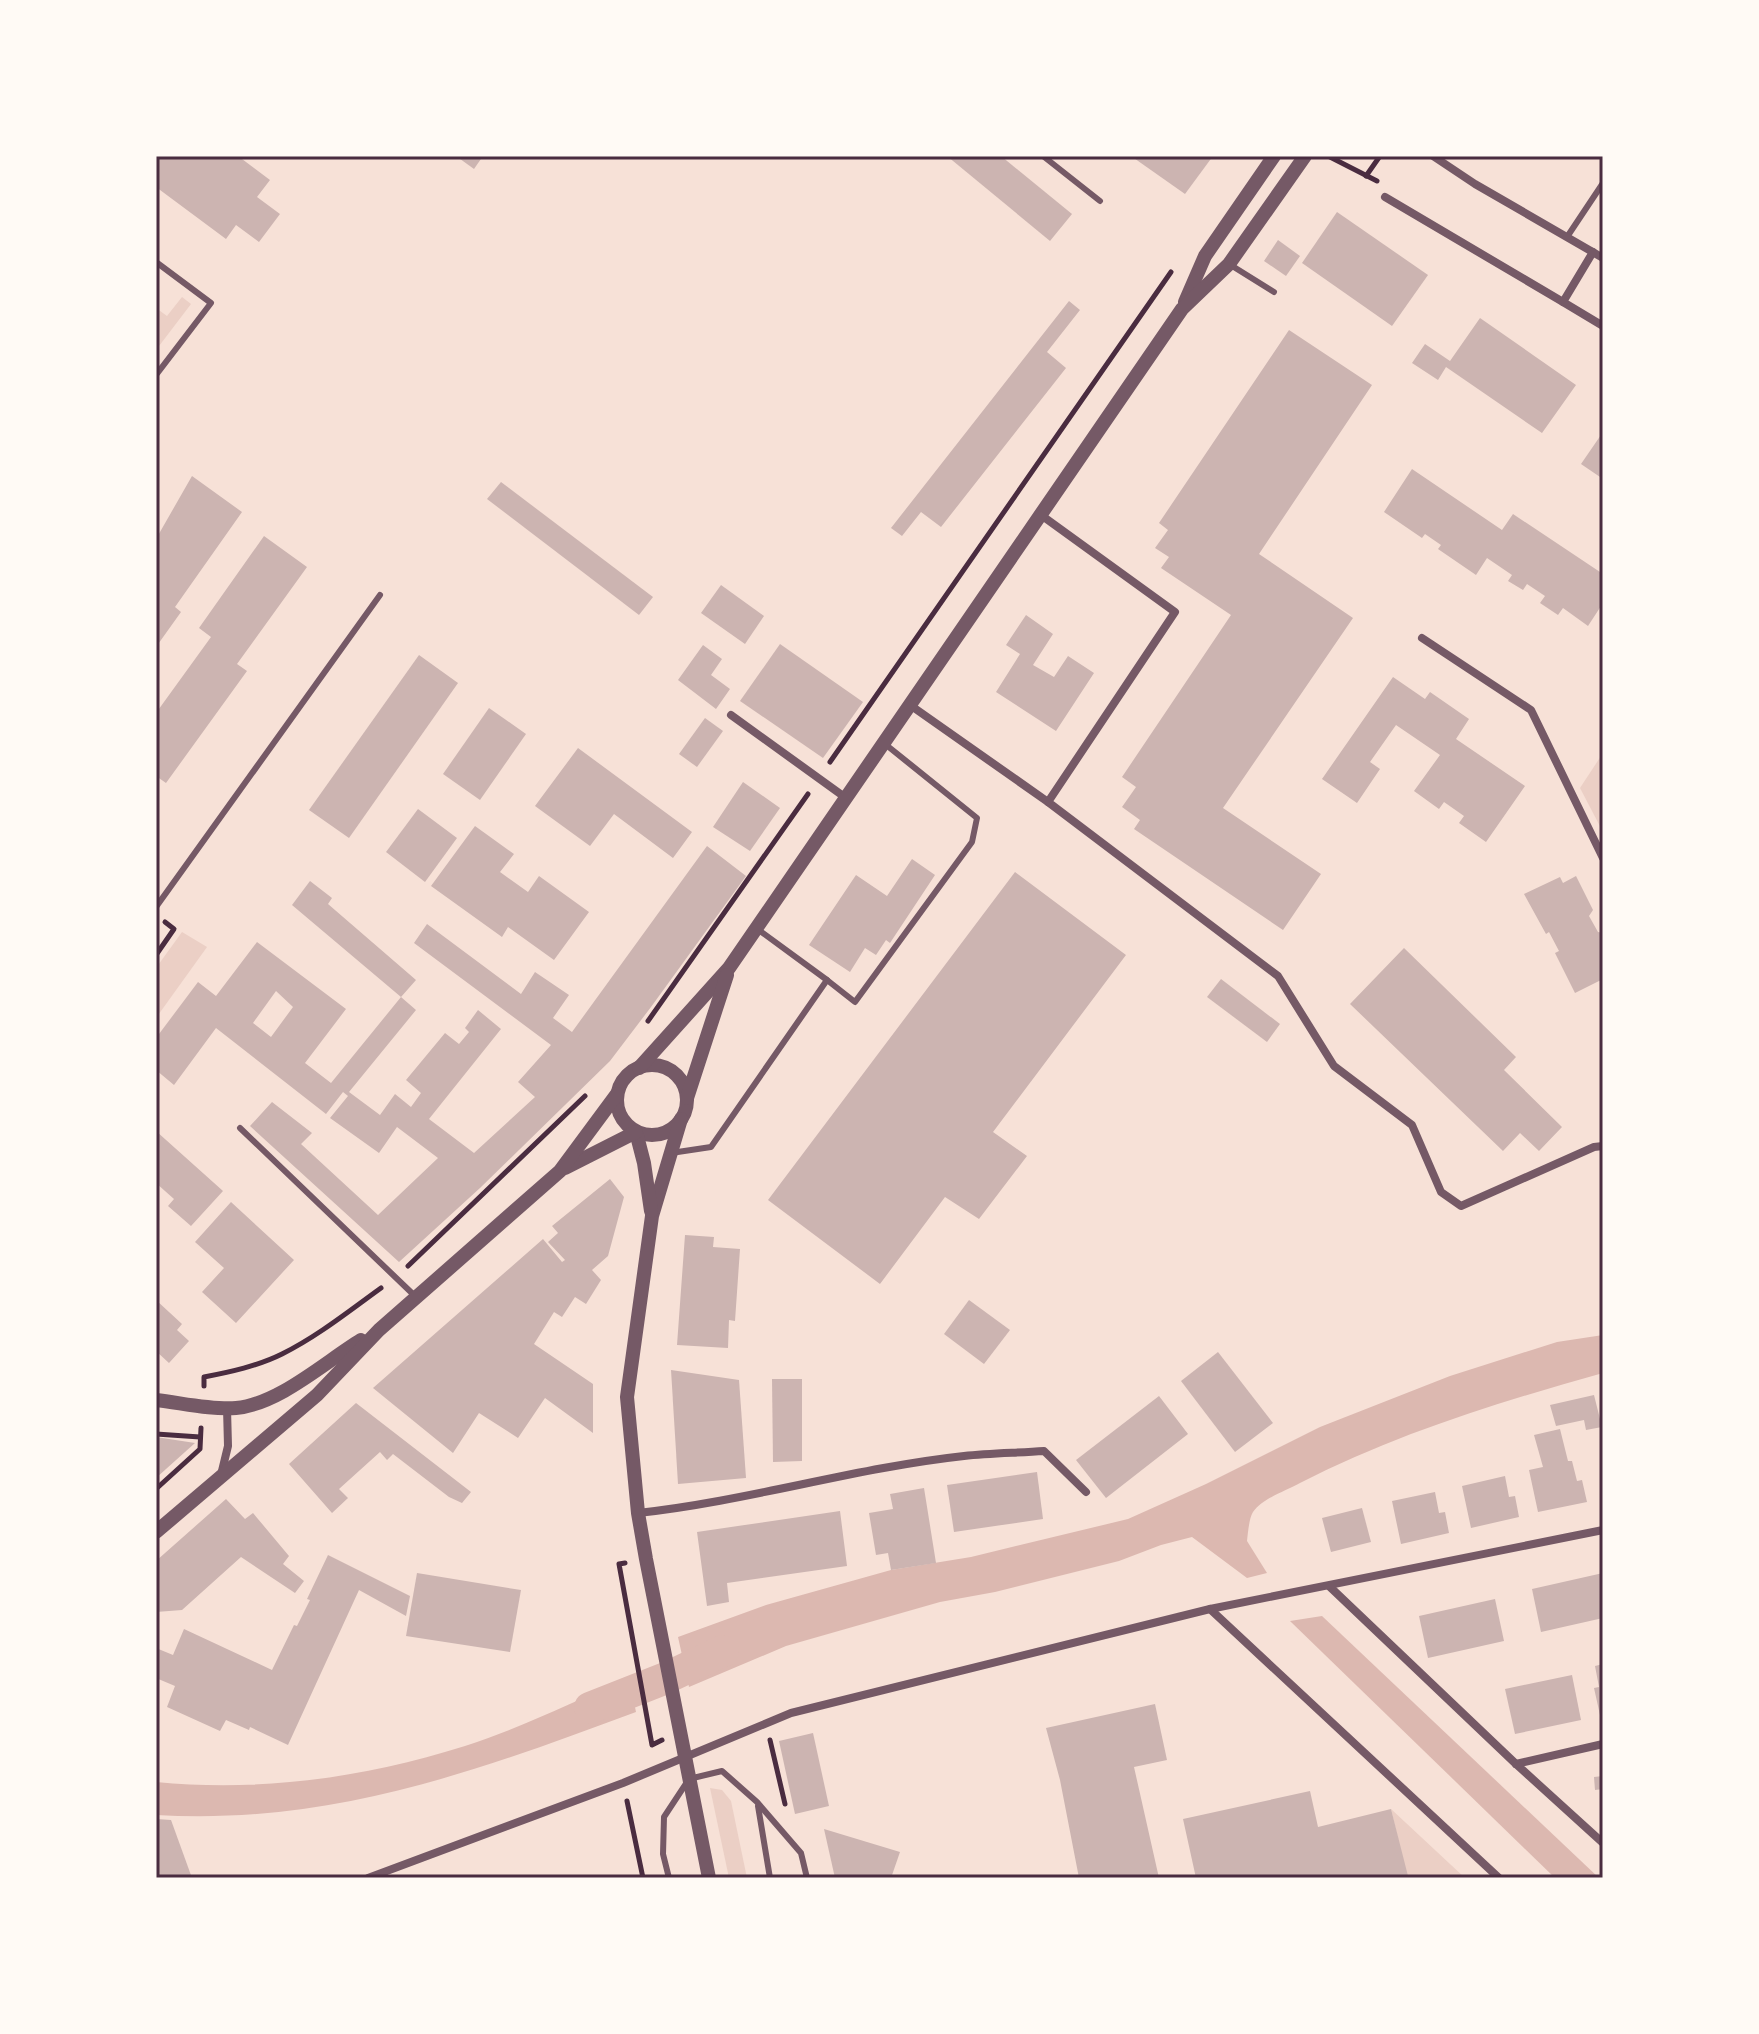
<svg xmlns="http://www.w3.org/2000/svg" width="1759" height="2034" viewBox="0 0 1759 2034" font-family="Inter,sans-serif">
<rect width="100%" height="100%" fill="#f7e1d7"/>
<g fill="#ebcfc5">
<polygon points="182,297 191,304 156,350 156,308 167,316"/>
<polygon points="1603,753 1603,832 1580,788"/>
<polygon points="182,932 207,947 156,1018 156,968"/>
<polygon points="710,1788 722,1790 731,1801 747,1878 729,1878"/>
<polygon points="1391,1809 1465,1878 1401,1878 1407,1876"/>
</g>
<g fill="#dcb8b0">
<path d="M1603 1335V1373C1499 1402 1396 1434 1300 1483 1286 1491 1263 1498 1253 1512 1249 1518 1248 1533 1247 1541L1267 1573 1247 1578 1192 1537 1161 1545 1119 1561 995 1592 940 1602 786 1646 689 1687 678 1637 766 1605 891 1570 971 1557 1128 1519 1206 1484 1320 1427 1450 1376 1557 1342Z"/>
<polygon points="1322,1616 1599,1878 1555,1878 1290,1621"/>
<path d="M629 1678 636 1712C474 1772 332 1825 156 1815V1782C261 1792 364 1778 465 1746 521 1728 575 1701 629 1678Z"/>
</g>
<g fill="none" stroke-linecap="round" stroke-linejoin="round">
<polyline stroke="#dcb8b0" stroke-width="32" points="590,1708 666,1678 723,1651"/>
</g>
<g fill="#ccb4b1" fill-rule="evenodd">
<polygon points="156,156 238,156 270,180 257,197 280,214 259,242 236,225 226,239 156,187"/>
<polygon points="456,156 483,156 474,169"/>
<polygon points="947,156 1001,156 1072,214 1050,241"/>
<polygon points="1131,156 1213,156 1185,194"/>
<polygon points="1337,212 1428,275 1392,326 1302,263"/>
<polygon points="1278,240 1300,256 1286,276 1264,261"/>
<polygon points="1069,301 1080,310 1047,352 1066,368 941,527 921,512 902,536 891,528"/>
<polygon points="1480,318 1576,385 1542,433 1446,367 1438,380 1412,363 1425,344 1450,361"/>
<polygon points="1289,330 1372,385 1259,554 1353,618 1223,808 1321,874 1283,930 1134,829 1140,820 1122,807 1136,787 1122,777 1231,615 1161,568 1169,557 1155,548 1168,530 1159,523"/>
<polygon points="1603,432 1603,479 1581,464"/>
<polygon points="1412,469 1502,530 1513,514 1603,574 1603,603 1588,626 1563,608 1558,615 1540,603 1545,596 1527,584 1523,590 1508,581 1512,575 1487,558 1476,575 1438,549 1441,545 1425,534 1422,538 1384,512"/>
<polygon points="192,476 242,512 175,607 181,612 156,647 156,539"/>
<polygon points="501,482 653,597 639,615 487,499"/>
<polygon points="264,536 307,567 237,664 247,671 166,783 156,776 156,713 211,637 199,628"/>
<polygon points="721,585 764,616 745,644 701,613"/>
<polygon points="1026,615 1053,634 1033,665 1054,677 1068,656 1094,673 1056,731 996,692 1020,654 1006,645"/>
<polygon points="780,644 863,702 823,758 740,701"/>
<polygon points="703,645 722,659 711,675 730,689 716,709 678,680"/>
<polygon points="419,655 458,683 349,838 309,810"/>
<polygon points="1393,677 1425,699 1430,692 1469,719 1456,739 1525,786 1486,842 1459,823 1464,816 1444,802 1439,809 1414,791 1440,755 1396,725 1370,762 1380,769 1357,803 1322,779"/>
<polygon points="489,708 526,734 480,800 443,774"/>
<polygon points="705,718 723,731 697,767 679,754"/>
<polygon points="578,748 692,832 673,858 614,814 590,846 535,806"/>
<polygon points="743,782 780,808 750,851 713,827"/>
<polygon points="418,809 457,838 425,882 386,852"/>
<polygon points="475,826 514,854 500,872 528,892 539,876 589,912 554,960 508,927 502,937 431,886"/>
<path d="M707 846 746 876 651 1007 610 1061 480 1188 399 1262 250 1126 272 1102 312 1133 301 1144 378 1215 438 1158 397 1127 379 1153 330 1118 348 1096 343 1092 326 1114 216 1028 174 1085 156 1070V1038L198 982 216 996 257 942 346 1009 305 1063 331 1083 401 997 416 1010 349 1092 380 1115 395 1094 411 1107 421 1093 406 1080 445 1033 459 1044 469 1032 465 1028 478 1010 501 1029 429 1119 474 1153 535 1097 518 1082 551 1045 414 943 427 924 521 994 535 972 569 995 553 1018 572 1032ZM276 991 293 1007 271 1037 253 1023Z"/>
<polygon points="912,859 935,875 890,943 886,940 876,955 865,948 850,972 809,945 856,875 887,896"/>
<polygon points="1015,872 1126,955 993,1132 1027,1156 979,1219 945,1197 880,1284 768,1200"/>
<polygon points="1576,876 1593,910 1589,916 1598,932 1603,933 1603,979 1575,993 1555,953 1559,951 1549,932 1546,934 1524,894 1560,877 1563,883"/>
<polygon points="310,881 332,898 328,904 416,980 401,997 292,905"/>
<polygon points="1404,948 1516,1057 1504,1070 1562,1127 1539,1151 1520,1133 1503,1151 1350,1004"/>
<polygon points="1221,979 1280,1024 1267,1042 1207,997"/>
<polygon points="156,1131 223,1191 191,1226 168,1206 174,1199 156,1183"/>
<polygon points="610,1179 624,1197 608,1256 592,1270 601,1280 586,1304 575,1297 562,1317 554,1312 534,1344 593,1384 593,1433 545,1398 518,1438 479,1413 453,1453 373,1388 543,1239 562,1262 565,1260 548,1242 558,1233 552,1226"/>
<polygon points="231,1202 294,1260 236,1323 202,1292 224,1268 195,1242"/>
<polygon points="685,1235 714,1237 713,1247 740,1249 735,1321 729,1320 728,1348 677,1345"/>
<polygon points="156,1300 182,1324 177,1330 189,1341 169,1363 156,1351"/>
<polygon points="969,1300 1010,1330 984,1364 944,1334"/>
<polygon points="1218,1352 1273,1423 1235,1452 1181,1381"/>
<polygon points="671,1370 739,1380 746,1478 678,1484"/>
<polygon points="772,1379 802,1379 802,1461 773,1462"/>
<polygon points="1594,1395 1602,1427 1586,1430 1584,1420 1556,1426 1550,1405"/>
<polygon points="1159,1396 1188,1434 1106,1498 1076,1460"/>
<polygon points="356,1403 471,1492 462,1503 449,1497 393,1454 387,1460 380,1452 339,1489 348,1498 332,1513 289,1464"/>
<polygon points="1560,1429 1568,1461 1572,1461 1577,1481 1582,1480 1587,1502 1538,1512 1529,1470 1543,1467 1534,1435"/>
<polygon points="156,1437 195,1443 156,1478"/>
<polygon points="1037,1472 1043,1519 954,1532 947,1485"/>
<polygon points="1505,1476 1509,1497 1515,1496 1519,1517 1471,1528 1462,1486"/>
<polygon points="924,1488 936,1563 891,1570 888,1553 876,1555 869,1513 893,1509 890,1494"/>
<polygon points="1435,1492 1439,1513 1445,1512 1449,1533 1401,1544 1392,1501"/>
<polygon points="226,1499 245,1519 253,1513 289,1556 283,1564 304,1581 295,1593 241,1557 182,1610 156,1612 156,1561"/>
<polygon points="1362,1508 1371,1542 1331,1552 1322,1518"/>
<polygon points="840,1511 847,1566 727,1583 729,1602 707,1606 697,1532"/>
<polygon points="328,1555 410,1596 406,1616 359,1590 288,1745 250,1727 249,1730 226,1720 220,1731 167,1707 175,1686 156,1678 156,1648 173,1655 184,1629 272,1670 294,1625 297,1626 310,1600 307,1599"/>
<polygon points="417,1573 521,1590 510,1652 406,1636"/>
<polygon points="1603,1573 1603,1618 1541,1632 1532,1589"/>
<polygon points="1495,1599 1504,1641 1428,1658 1419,1616"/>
<polygon points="1603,1664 1603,1715 1600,1715 1594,1688 1599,1687 1595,1666"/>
<polygon points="1572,1675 1581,1720 1515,1734 1505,1689"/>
<polygon points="1155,1704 1167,1760 1134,1767 1159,1878 1079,1878 1060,1780 1046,1728"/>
<polygon points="813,1733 829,1806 795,1814 779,1741"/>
<polygon points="1603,1776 1603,1789 1595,1790 1594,1777"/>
<polygon points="1310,1791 1318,1827 1391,1809 1408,1876 1196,1878 1183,1819"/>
<polygon points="156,1819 171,1820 192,1878 158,1878"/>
<polygon points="824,1829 900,1852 891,1878 835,1878"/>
</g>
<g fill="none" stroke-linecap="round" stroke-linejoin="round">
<g stroke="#4a2c40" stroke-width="5">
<polyline points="1328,156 1377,181"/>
<polyline points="1366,176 1380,156"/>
<polyline points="830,762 1171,272"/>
<polyline points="156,955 174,929 165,922"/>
<polyline points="648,1021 808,794"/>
<polyline points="408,1266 585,1096"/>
<path d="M204 1386V1377C230 1372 258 1366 282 1354 318 1336 349 1311 381 1288"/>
<polyline points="156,1434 200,1437"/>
<polyline points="156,1489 200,1449 201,1428"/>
<polyline points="625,1563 619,1564 652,1745 662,1740"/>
<polyline points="770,1740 785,1804"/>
<polyline points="627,1801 643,1878"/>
</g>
<g stroke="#755966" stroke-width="6">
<polyline points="1043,156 1100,201"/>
<polyline points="1567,237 1603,183"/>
<polyline points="156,262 211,303 156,375"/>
<polyline points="1229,264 1274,292"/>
<polyline points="156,907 380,595"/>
<polyline points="827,980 855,1002 972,842 977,818 885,744"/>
<polyline points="240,1128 416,1297"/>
<polyline points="671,1153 711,1147 827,980 756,928"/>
<polyline points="758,1806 770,1878"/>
<polyline points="669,1878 663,1854 664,1817 689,1779 722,1771 757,1802 801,1853 807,1878"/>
</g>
<g stroke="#755966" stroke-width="8">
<polyline points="1433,156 1475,184 1603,258"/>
<polyline points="1385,197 1563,302"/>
<polyline points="1593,252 1563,302 1603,326"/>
<polyline points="1041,515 1175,612 1048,802 1278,976 1334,1066 1412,1125 1441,1192 1461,1206 1594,1147 1603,1146"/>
<polyline points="1422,638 1531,710 1603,858"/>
<polyline points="910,705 1048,802"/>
<polyline points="731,715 846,798"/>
<polyline points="221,1475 228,1446 227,1408"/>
<path d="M638 1513C748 1501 854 1468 964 1456 990 1453 1017 1453 1044 1451L1086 1492"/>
<polyline points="1329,1586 1516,1764 1603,1843"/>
<polyline points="1210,1609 1499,1878"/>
<polyline points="1516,1764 1603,1744"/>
<polyline points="368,1878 623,1783 791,1713 1210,1609 1603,1530"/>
</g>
<g stroke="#755966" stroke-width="14">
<polyline points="1185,302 1205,256 1274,156"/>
<circle cx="652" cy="1100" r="35"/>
<polyline points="639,1068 729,968 1182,309 1229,264 1305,156"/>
<polyline points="687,1098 727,975"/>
<polyline points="681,1119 652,1216 627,1397 638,1513 646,1559 709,1878"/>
<polyline points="636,1132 644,1163 651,1211"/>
<polyline points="565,1168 636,1132"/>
<path d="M156 1400C182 1403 211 1410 236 1408 279 1404 325 1362 361 1340"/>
<polyline points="156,1532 317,1395 379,1330 560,1171 617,1094"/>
</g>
</g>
<rect width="1759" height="2034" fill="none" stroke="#fffaf5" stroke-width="316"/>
<rect x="158" y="158" width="1443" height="1718" fill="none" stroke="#4a2c40" stroke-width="3"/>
</svg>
